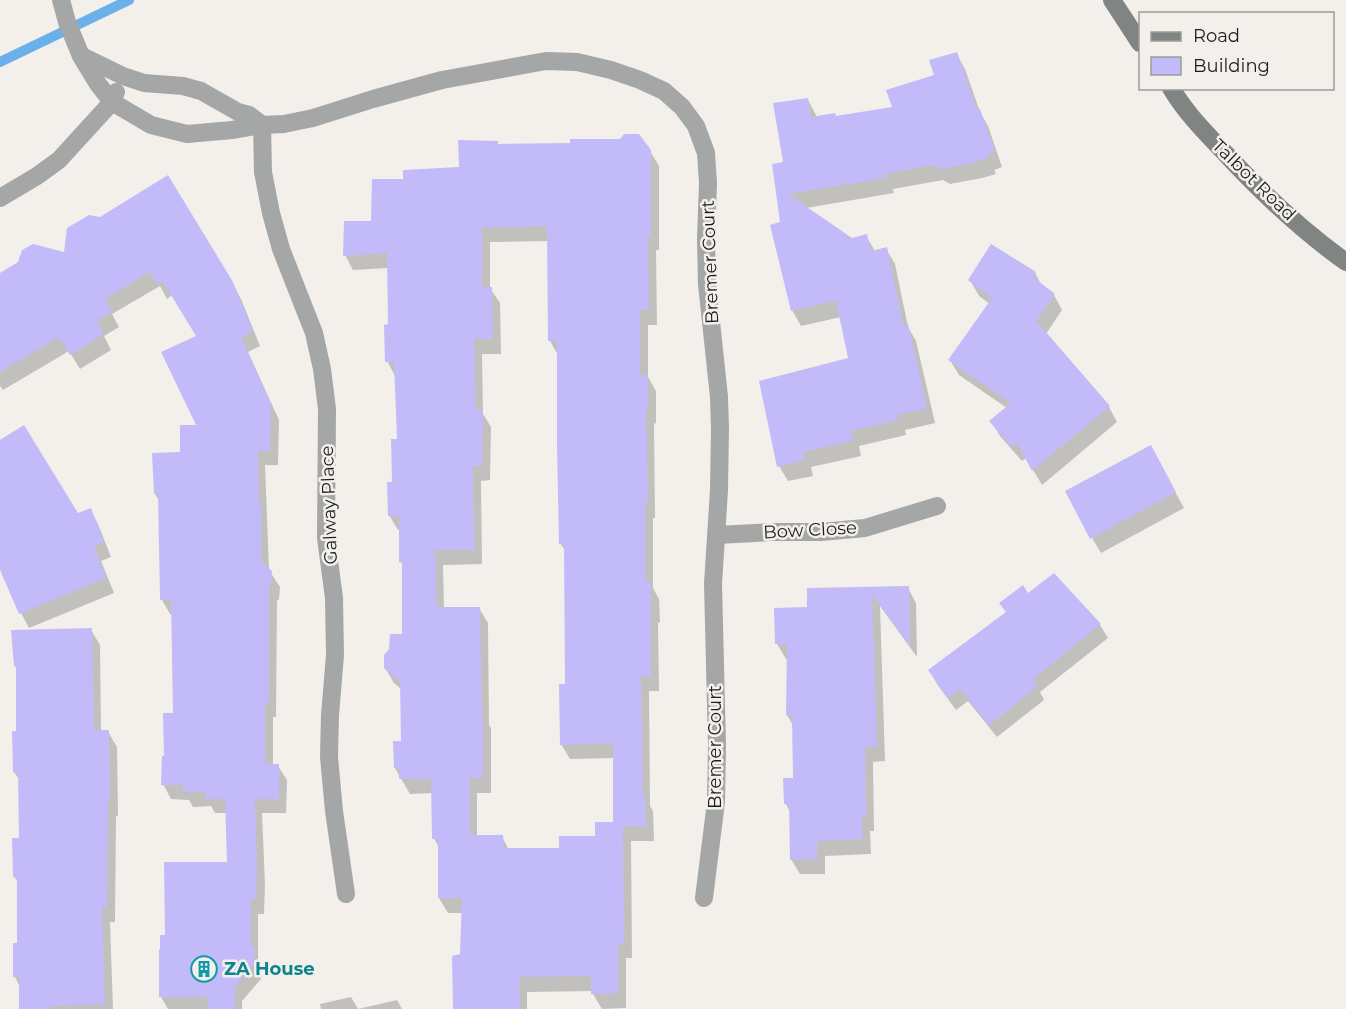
<svg xmlns="http://www.w3.org/2000/svg" width="1346" height="1009" viewBox="0 0 1346 1009" font-family="Montserrat,sans-serif">
<rect width="100%" height="100%" fill="#f3f0eb"/>
<g fill="#0003" fill-rule="evenodd">
<polygon points="956,53 965,69 980,112 988,126 1002,167 994,170 996,174 982,178 950,184 943,180 893,189 894,193 806,208 852,240 866,236 875,251 886,249 895,264 908,327 916,341 935,423 905,430 906,435 859,446 861,456 811,467 813,476 788,481 779,466 850,359 841,317 801,326 792,310 782,224 784,164 808,100 817,117 836,117 894,108 936,76"/>
<path d="M497 142 499 145 650 151 659 166V250H656L657 325H648V377L656 391V423L654 424 655 518H653V588L659 599 660 622 658 623 659 691H649L650 806 653 811 654 841H631L632 958H626V1008L602 1009 593 994V991L527 992V1009H455L462 956 463 913H448L439 898V848L434 838 433 793 410 794 395 768 402 742 401 689 394 683 385 668 404 635V567L401 562V530H398L389 515 398 441 395 376 387 361 389 325V268L353 270 345 255 373 223 405 180 461 169ZM548 241 550 341 558 355 560 543 566 552 567 686 561 744 570 759 615 758V824L596 838 560 850H509L502 837H477V793H491V728L489 725 488 623 479 608H444L443 565 482 564 481 481 490 480 491 427 483 414 482 354H501L500 303 490 288V242Z"/>
<polygon points="65,254 232,283 241,299 260,346 248,352 279,420 278,465 265,465 269,570 280,587 279,599 277,601 276,717 273,717 273,766 278,766 287,780 286,813 262,813 265,884 264,914 258,914 258,959 262,965 261,979 242,1001 242,1009 168,1009 161,997 166,937 228,864 227,813 215,813 211,806 193,807 189,800 171,799 163,784 165,757 175,715 173,614 170,614 162,600 160,502 155,494 198,427 198,337 172,295 167,299 160,286 112,314 119,327 104,336 111,350 80,369 69,351 3,390 0,386 0,275"/>
<polygon points="1035,273 1042,286 1054,295 1062,310 1046,334 1109,407 1117,422 1042,485 1026,458 1022,461 1000,436 991,421 1007,408 959,375 950,360 990,304 979,296 970,280"/>
<polygon points="0,442 77,515 90,510 98,524 111,557 101,561 114,593 29,628 21,613 0,566"/>
<polygon points="1159,463 1184,508 1101,553 1092,538"/>
<polygon points="1054,575 1100,625 1108,638 1040,692 1044,700 997,737 968,701 956,710 937,684 930,671 1007,613"/>
<polygon points="908,588 916,603 917,657 880,606 885,761 873,762 874,831 870,831 871,854 825,856 825,874 800,874 791,859 790,812 786,804 795,780 794,727 787,715 788,659 786,659 777,644 776,609 809,608 808,589"/>
<polygon points="91,630 100,645 101,732 108,732 117,747 118,816 116,816 115,922 110,922 113,1009 21,1009 20,987 15,977 15,944 18,944 18,883 14,876 20,839 20,781 14,772 13,733 18,733 17,669 15,666"/>
<polygon points="351,997 358,1009 397,1000 402,1009 321,1009 320,1004"/>
</g>
<g fill="none" stroke-linecap="round" stroke-linejoin="round">
<polyline stroke="#6ab0ea" stroke-width="10" points="0,62 129,0"/>
</g>
<g fill="#c3baf9" fill-rule="evenodd">
<polygon points="957,52 977,110 980,109 995,152 987,154 988,158 973,163 940,169 933,165 885,174 886,178 788,194 852,238 867,234 871,251 887,247 903,325 908,324 927,408 897,415 898,420 851,431 853,441 803,452 805,460 777,467 759,381 848,358 836,301 791,311 770,225 780,222 772,164 783,162 773,103 808,98 811,117 835,113 836,116 892,107 886,90 934,75 929,60"/>
<path d="M624 134H639L651 150V236H648L649 310H640V375H648V409H646L648 503H645V582H651V676H641L643 795H645L646 826H623L624 944H618V993L591 994V976L519 977 520 1009H453L452 956 460 954 462 898H438V839H432L431 779H399V768H394L393 741H401L400 682 384 668V655L389 649 390 634H402V562H399V516H388L387 482H392L391 439H397L394 362H385L384 325 388 324 387 253 343 256 344 221H371L372 179H403V170L459 167 458 140 498 141V144L570 143V139H620ZM547 226 548 341H557V445L559 544H564L565 684H559L560 745 613 743V822H595V836H559V848H504L503 835H470V778H483V711H482L480 607H437L435 550H474L473 466H482L483 410H476L474 339H493L492 287H482V228Z"/>
<polygon points="168,175 233,282 253,331 241,337 271,404 270,451 258,451 259,505 261,505 261,561 272,571 271,584 269,585 269,703 265,703 265,764 279,764 279,799 255,799 257,868 256,899 251,899 251,945 255,949 254,964 235,986 235,1009 208,1009 207,997 159,997 159,949 160,949 160,935 165,935 164,862 227,862 225,799 205,799 205,792 183,792 183,785 161,785 162,756 164,756 163,713 173,713 171,600 160,600 158,494 154,494 152,453 180,452 180,425 196,425 161,352 196,336 163,282 158,285 150,272 105,299 112,311 97,321 104,334 70,355 59,337 0,372 0,273 18,262 22,250 33,244 64,252 67,228 89,215 100,217"/>
<polygon points="991,244 1036,272 1033,277 1055,294 1036,321 1039,324 1110,406 1032,471 1017,443 1012,447 989,421 1011,403 948,360 992,298 968,280"/>
<polygon points="24,425 78,513 91,508 104,542 94,546 106,578 19,614 0,570 0,440"/>
<polygon points="1151,445 1176,492 1090,539 1065,491"/>
<polygon points="1054,573 1101,624 1033,679 1038,686 989,725 960,689 948,698 928,670 1006,612 999,603 1023,585 1028,593"/>
<polygon points="909,586 910,646 872,595 877,746 865,747 866,816 862,816 863,839 817,841 817,859 790,860 789,804 784,804 783,778 793,778 792,715 786,715 787,644 775,644 774,608 807,607 807,588"/>
<polygon points="92,628 94,730 109,730 110,801 108,801 107,907 102,907 105,1004 51,1006 51,1009 19,1009 19,977 13,977 13,943 17,943 17,877 13,877 12,838 19,838 18,772 13,772 12,731 16,731 16,666 14,666 11,630"/>
</g>
<g fill="none" stroke-linecap="round" stroke-linejoin="round">
<g stroke="#a4a7a6" stroke-width="18">
<polyline points="61,0 67,22 81,56 98,84 112,102 151,125 187,134 232,130 262,125 284,124 313,118 373,99 442,80 546,61 577,62 611,70 640,80 664,91 682,107 696,126 706,153 708,183 706,239 707,284 719,397 720,428 719,490 713,584 717,745 716,802 704,898"/>
<polyline points="82,56 123,76 144,83 183,86 201,91 238,112 249,115 262,125"/>
<polyline points="262,125 263,172 271,213 281,249 314,333 322,369 327,409 326,538 334,598 335,655 330,715 329,757 334,811 346,894"/>
<polyline points="0,198 37,176 59,160 112,102 116,92"/>
<polyline points="717,535 771,532 821,532 865,528 937,506"/>
</g>
<g stroke="#808482" stroke-width="18">
<polyline points="1112,0 1140,43"/>
<path d="M1171 88C1186 113 1204 131 1224 152 1261 192 1301 230 1346 262"/>
</g>
</g>
<defs>
<g id="building-ring" transform="scale(1.35)"><circle r="9.5" fill="#f3f0eb" stroke="#0f9aa8" stroke-width="1.5"/><path d="M-4-6H4V6H1V3H-1V6H-4ZM-2.5-4.3h1.7v1.8h-1.7ZM.8-4.3h1.7v1.8H.8ZM-2.5-1h1.7V.8h-1.7ZM.8-1h1.7V.8H.8Z" fill="#0f9aa8"/></g>
</defs>
<g fill-rule="evenodd">
<use href="#building-ring" x="204" y="969"/>
</g>
<g text-anchor="middle" dominant-baseline="central" stroke-width="5" stroke-linejoin="round" paint-order="stroke">
<g font-size="18" fill="#1e1d1b" stroke="#f3f0eb">
<text transform="translate(1254 180) rotate(44)">Talbot Road</text>
<text transform="translate(710 262) rotate(-92)">Bremer Court</text>
<text transform="translate(329 505) rotate(-92)">Galway Place</text>
<text transform="translate(810 530) rotate(-3)">Bow Close</text>
<text transform="translate(715 747) rotate(-90)">Bremer Court</text>
</g>
<g font-size="18" font-weight="bold" fill="#0d838f" stroke="#f3f0eb" text-anchor="start">
<text x="224" y="969">ZA House</text>
</g>
</g>
<rect x="1139" y="12" width="195" height="78" fill="#f3f0eb" stroke="#9e9c98" stroke-width="1.5"/>
<rect x="1151" y="32" width="30" height="9" fill="#808482" stroke="#9e9c98" stroke-width="1.5"/>
<text x="1193" y="42" font-size="18" fill="#1e1d1b">Road</text>
<rect x="1151" y="57" width="30" height="18" fill="#c3baf9" stroke="#9e9c98" stroke-width="1.5"/>
<text x="1193" y="72" font-size="18" fill="#1e1d1b">Building</text>
</svg>
